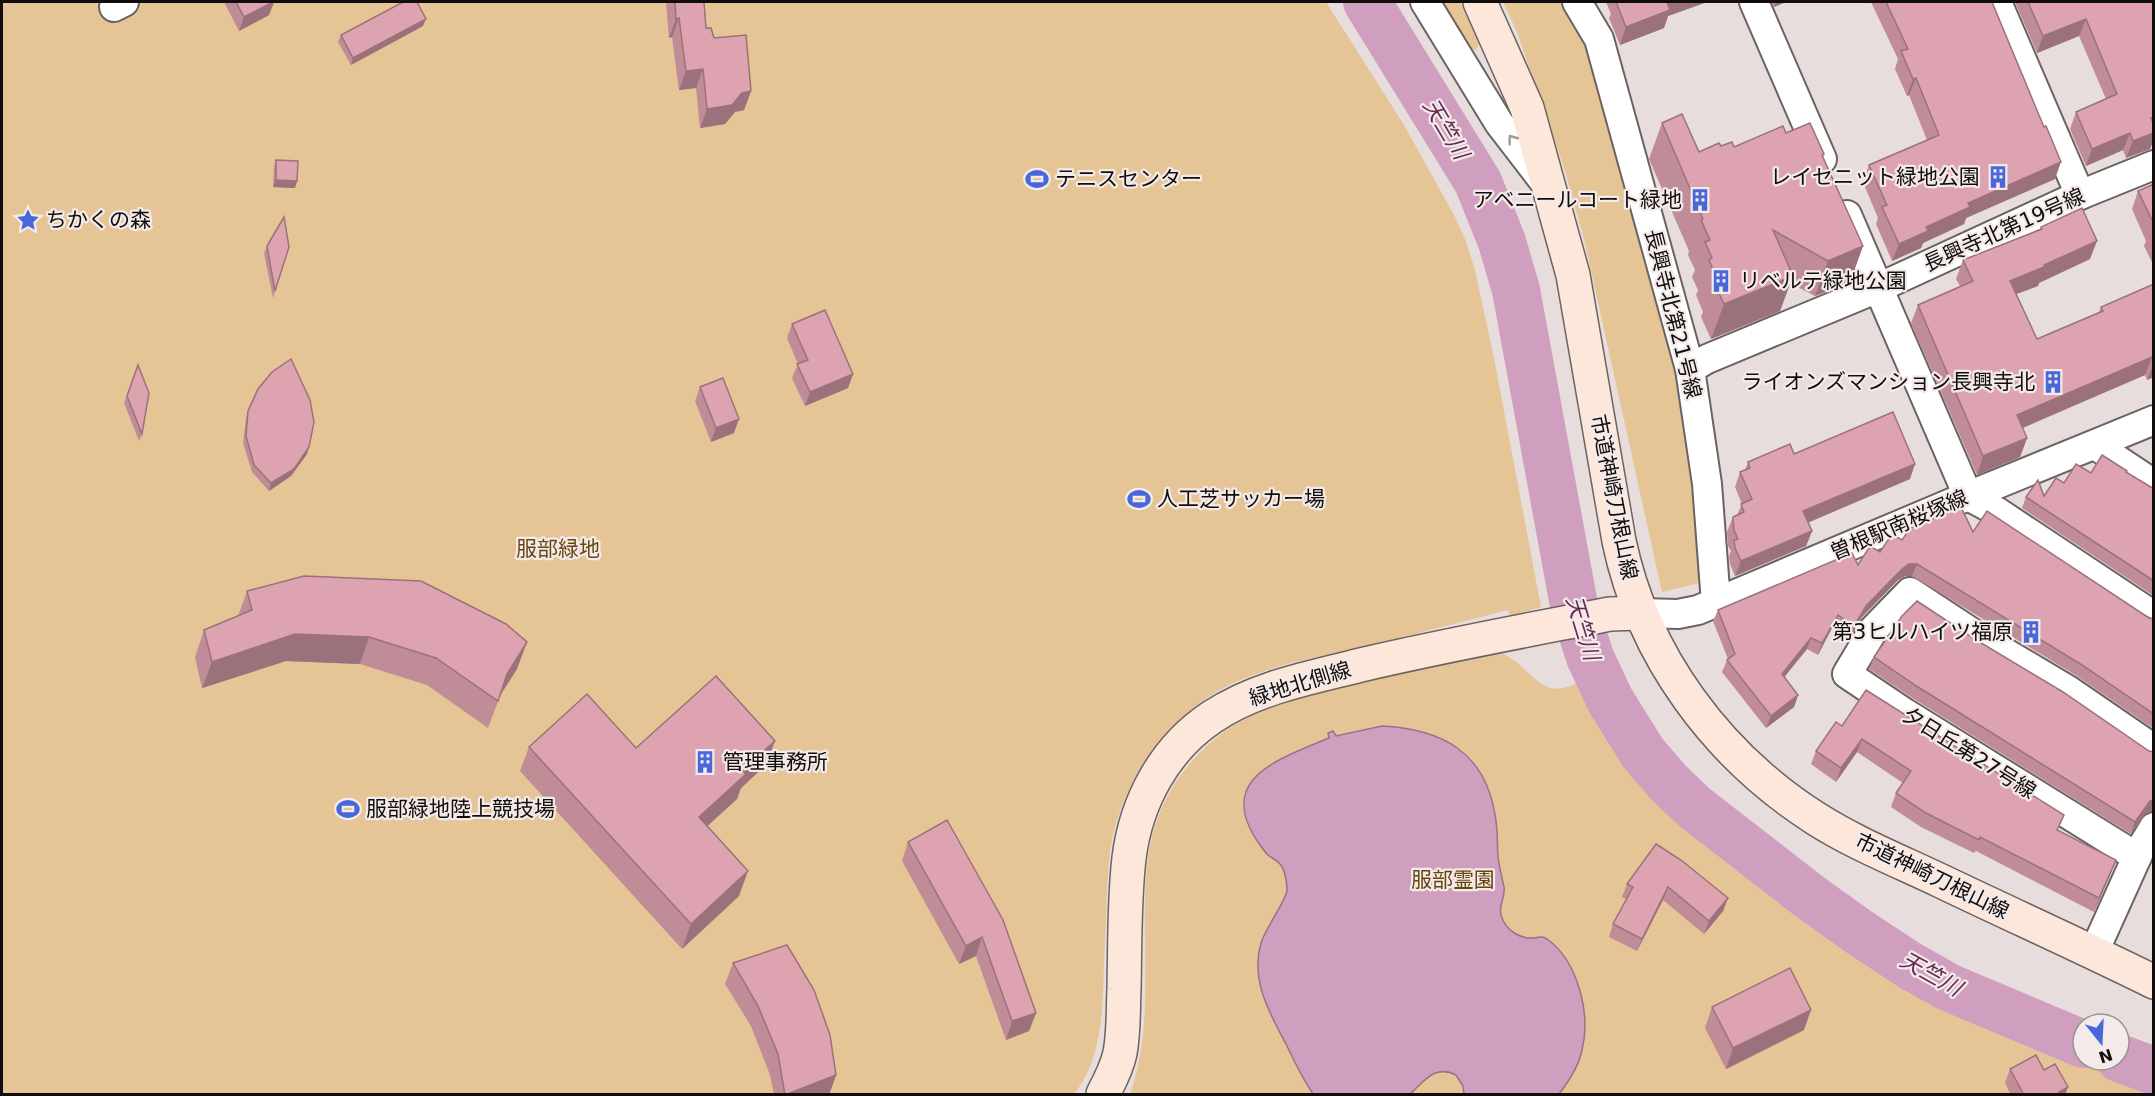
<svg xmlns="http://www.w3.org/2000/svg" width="2155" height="1096" viewBox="0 0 2155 1096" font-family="'DejaVu Sans','Noto Sans JP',sans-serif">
<rect width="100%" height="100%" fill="#e6dddc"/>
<g fill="#e5c496">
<path d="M2 2H1326L1404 125 1454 215 1465 239 1475 270 1494 358 1541 607 1510 616 1508 610C1456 623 1405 637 1353 649 1318 657 1282 663 1248 677 1183 701 1135 758 1116 824 1105 861 1108 903 1105 941 1102 992 1107 1054 1074 1094H2Z"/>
<polygon points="1439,2 1460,2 1480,43 1476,50 1467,48"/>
<polygon points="1503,2 1562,2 1588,43 1679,373 1703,582 1662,592 1584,239 1565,171 1517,32"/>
<path d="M1493 651C1525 656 1535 695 1563 688 1570 687 1578 682 1585 679L1607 724 1626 754 1670 805 1696 829 1849 943 1950 1007 2154 1091 2153 1094H1130C1157 1018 1138 935 1148 856 1152 828 1164 798 1180 776 1193 759 1207 744 1225 731 1266 702 1334 690 1383 677 1418 669 1458 654 1493 651Z"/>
</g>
<path fill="#d09fbf" stroke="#967389" stroke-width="1.5" d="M1382 726C1442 729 1485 752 1495 815 1498 829 1497 842 1498 856 1499 867 1502 877 1504 887 1506 897 1497 906 1502 918 1507 931 1520 939 1534 938 1540 937 1542 936 1547 939 1578 961 1591 1014 1582 1050 1579 1066 1569 1081 1559 1094H1464L1463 1086 1456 1075C1434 1064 1424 1082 1410 1094H1313C1303 1079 1295 1063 1287 1046 1270 1014 1250 980 1261 943 1265 929 1287 899 1287 890 1287 882 1285 870 1280 864 1276 859 1270 858 1266 853 1210 783 1270 762 1329 738L1328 733 1333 731 1336 736Z"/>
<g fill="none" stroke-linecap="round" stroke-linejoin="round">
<g stroke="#d09fbf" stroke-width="48">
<polyline points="1367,2 1478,182 1502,242 1516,290 1575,611 1590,657 1610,700 1643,753 1668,782 1694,807 1810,897 1859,932 1909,965 1948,987 2083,1044"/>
<polyline points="2119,1058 2154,1071"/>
</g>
<g stroke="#6b6362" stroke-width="32">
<g id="street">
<polyline points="1425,2 1499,123 1546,184"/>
<polyline points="1577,2 1599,39 1690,369 1707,484 1716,603"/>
<polyline points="1754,2 1822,159"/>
<polyline points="1997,2 2080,195"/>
<polyline points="114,7 124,2"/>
<polyline points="1847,215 1968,496 1996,511 2154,616"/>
<polyline points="1690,369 1707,359 1878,288 2080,195 2154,165"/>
<polyline points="2095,445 2154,484"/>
<polyline points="1641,613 1678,614 1698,610 1968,496 2154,420"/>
<polyline points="2137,857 1905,713 1847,674 1874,629 1910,592 1977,636 2068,690 2154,749"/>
<polyline points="2094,952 2140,850 2154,827"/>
</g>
</g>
<g stroke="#6b6362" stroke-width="36">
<g id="secondary">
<path d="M1480 2 1527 108 1573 275 1619 541C1643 656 1717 755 1815 818 1854 843 1899 861 1941 881 2012 915 2083 947 2154 982"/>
<path d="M1103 1094C1110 1081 1117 1067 1120 1053 1124 1032 1123 1010 1124 989 1125 946 1124 901 1129 858 1136 802 1164 749 1212 717 1257 687 1313 677 1365 664 1446 645 1528 630 1610 614L1641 613"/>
</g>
</g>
<use href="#street" stroke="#fff" stroke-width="28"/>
<use href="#secondary" stroke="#fde7da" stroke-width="33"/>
</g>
<g fill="#bf8c97">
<polygon points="224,2 274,2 269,15 239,31"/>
<polygon points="666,2 704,2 706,28 751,91 744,110 735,112 725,124 700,128 696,88 679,90 672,37 669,38"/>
<polygon points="1606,2 1707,2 1668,16 1664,28 1620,45 1609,18 1611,14"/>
<polygon points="1771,2 1786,2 1774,7"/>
<polygon points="1871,2 1992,2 2055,179 1966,218 1964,224 1923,243 1921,248 1892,261 1876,224 1878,218 1863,182 1869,165 1927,140 1909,95 1907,96 1895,69 1898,59"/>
<polygon points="2015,2 2154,2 2154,139 2150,149 2126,158 2123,150 2086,166 2070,129 2076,112 2106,99 2079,36 2037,53"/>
<polygon points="423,26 351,65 338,42 341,35"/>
<polygon points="1662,123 1699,152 1721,146 1734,147 1786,133 1824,154 1823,158 1863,246 1850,282 1815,296 1790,283 1780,311 1711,339 1701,317 1703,312 1696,295 1698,290 1692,277 1695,270 1688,255 1689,251 1649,159"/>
<polygon points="276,160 297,181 295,188 273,187 274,167"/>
<polygon points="2154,184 2154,266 2144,246 2146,241 2132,209 2138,191"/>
<polygon points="2041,227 2090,259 2039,283 2038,286 2016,294 2037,339 2099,312 2101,307 2154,284 2154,377 2147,380 2145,375 2023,428 2027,438 2020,457 1977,475 1911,323 1918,305 1960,286 1956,279 1963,260 2040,230"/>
<polygon points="267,246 289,247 273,298 264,253"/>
<polygon points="792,324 853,374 848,388 805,406 792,378 798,364 787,338"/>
<polygon points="138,365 142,434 139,441 124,403"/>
<polygon points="700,387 734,433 711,442 695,401"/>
<polygon points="248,411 307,454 291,476 269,491 252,472 243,443 246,418"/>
<polygon points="1794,454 1910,479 1808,522 1812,531 1806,546 1735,576 1730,564 1729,556 1731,551 1728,546 1727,532 1733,517 1737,515 1742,504 1735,487 1740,472 1745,470 1748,462"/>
<polygon points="2091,473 2126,473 2154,489 2154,596 2022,508 2026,497 2044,496 2064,483"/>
<polygon points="1973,532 2154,619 2154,729 2077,676 1912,576 1905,576 1898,580 1862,617 1850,638 1833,626 1818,655 1807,649 1784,677 1798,695 1794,707 1766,728 1722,672 1727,660 1728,659 1713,621 1718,610 1858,565 1880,552 1902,540"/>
<polygon points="247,591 517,669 500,696 488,728 427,685 360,664 286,661 202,688 195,657 204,630 238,616"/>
<polygon points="1973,638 2149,751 2154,752 2154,811 2146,813 2131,834 1914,699 1869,669 1874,657"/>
<polygon points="1842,726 2058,831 2111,873 2094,912 1976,851 1974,853 1921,827 1891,807 1896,793 1903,783 1857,752 1836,782 1811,764 1816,751"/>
<polygon points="529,747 636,748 766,765 741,788 737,799 707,826 739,896 682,949 520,771"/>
<polygon points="908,842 1003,920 1036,1013 1029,1031 1006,1040 976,956 959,964 902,861"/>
<polygon points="1656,844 1728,898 1723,911 1704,934 1663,900 1637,951 1609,937 1613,924 1626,899 1622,897 1627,884"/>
<polygon points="733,963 836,1075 829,1095 774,1095 770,1075 751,1026 725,984"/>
<polygon points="1712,1007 1804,1030 1726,1069 1705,1028"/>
<polygon points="2010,1069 2044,1070 2065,1095 2011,1095 2005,1083"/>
</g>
<g fill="#9b727b">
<polygon points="273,2 274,2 269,15 239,31 244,17"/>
<polygon points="1666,2 1707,2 1668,16 1664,28 1620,45 1626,27"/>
<polygon points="1776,2 1786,2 1774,7"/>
<polygon points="679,18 672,37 669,38 676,19"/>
<polygon points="426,19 423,26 351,65 353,58"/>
<polygon points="2086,19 2079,36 2037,53 2043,36"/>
<polygon points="703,69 696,88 679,90 686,71"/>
<polygon points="1916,78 1909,95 1907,96 1913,79"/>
<polygon points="751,91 744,110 735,112 725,124 700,128 707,109 742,93"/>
<polygon points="2130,133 2123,150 2086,166 2092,149"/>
<polygon points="2154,133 2154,139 2150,149 2126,158 2133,141"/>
<polygon points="2061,162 2055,179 1966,218 1964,224 1923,243 1921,248 1892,261 1899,244 1926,227 1968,203"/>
<polygon points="276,180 297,181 295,188 273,187"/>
<polygon points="2097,241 2090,259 2039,283 2038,286 2003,299 2010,281"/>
<polygon points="1863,246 1850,282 1815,296 1828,261"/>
<polygon points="1793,276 1780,311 1711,339 1724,304"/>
<polygon points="2152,357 2145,375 2010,433 2017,415"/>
<polygon points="2154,362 2154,377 2147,380"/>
<polygon points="853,374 848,388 805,406 810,392"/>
<polygon points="739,419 734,433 711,442 716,428"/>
<polygon points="2027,438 2020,457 1977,475 1983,456"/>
<polygon points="309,447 307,454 291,476 269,491 271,483"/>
<polygon points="1915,464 1910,479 1798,527 1803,511"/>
<polygon points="1812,531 1806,546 1735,576 1741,561"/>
<polygon points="1909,564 1917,564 1912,576 1905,576 1898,580 1862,617 1850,638 1854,626 1866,606 1902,569"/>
<polygon points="1838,615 1833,626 1818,655 1822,643"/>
<polygon points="295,634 369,637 360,664 286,661 202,688 212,662"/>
<polygon points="1811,638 1807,649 1777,686 1782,674"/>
<polygon points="527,642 517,669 497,700 507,674"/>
<polygon points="1798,695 1794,707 1766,728 1771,716"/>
<polygon points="1862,739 1857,752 1836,782 1841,768"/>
<polygon points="775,741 766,765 741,788 737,799 690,842 699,817 742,770"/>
<polygon points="2154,800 2154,811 2146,813 2131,834 2135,822 2150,801"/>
<polygon points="2116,860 2111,873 2094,912 2099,898"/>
<polygon points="748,871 739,896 682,949 691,924"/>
<polygon points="1668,887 1663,900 1637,951 1642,939"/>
<polygon points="1728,898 1723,911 1704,934 1709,921"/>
<polygon points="982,937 976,956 959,964 966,946"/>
<polygon points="1811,1010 1804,1030 1726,1069 1733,1048"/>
<polygon points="1036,1013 1029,1031 1006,1040 1012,1021"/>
<polygon points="836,1075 829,1095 786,1095"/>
<polygon points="2068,1087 2065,1095 2058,1095 2059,1092"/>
</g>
<g fill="#dea3b0" stroke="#9b727b" stroke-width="1.5">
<polygon points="236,2 273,2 244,17"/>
<polygon points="403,2 417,2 426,19 353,58 341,35"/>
<polygon points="675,2 704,2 706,28 711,28 714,38 746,35 751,91 742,93 732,105 707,109 703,69 686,71 679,18 676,19"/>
<polygon points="1616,2 1667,2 1670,10 1626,27"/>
<polygon points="1886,2 1992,2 2044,127 2046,126 2061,162 1968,203 1970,207 1926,227 1928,231 1899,244 1882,207 1887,205 1869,165 1939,135 1916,78 1913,79 1901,51 1908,49"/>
<polygon points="2028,2 2154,2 2154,117 2151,118 2154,125 2154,133 2133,141 2130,133 2092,149 2076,112 2117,94 2086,19 2043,36"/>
<polygon points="1682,114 1699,152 1719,143 1721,146 1732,142 1734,147 1783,126 1786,133 1810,123 1824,154 1822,155 1863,246 1828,261 1773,230 1793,276 1724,304 1714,282 1718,281 1709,260 1712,258 1705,242 1710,240 1701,220 1703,219 1662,123"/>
<polygon points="276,160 298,161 297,181 276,180"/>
<polygon points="2154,184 2154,224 2138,191"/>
<polygon points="2082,208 2097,241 2044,265 2044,267 2010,281 2037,339 2103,311 2101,307 2154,284 2154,361 2152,357 2017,415 2027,438 1983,456 1918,305 1973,281 1963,260 2042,229 2041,227"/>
<polygon points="284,217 289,247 275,291 267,246"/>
<polygon points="825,310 853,374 810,392 797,364 808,360 792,324"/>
<polygon points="291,359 310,400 314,422 309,447 294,469 271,483 254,465 246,436 248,411 258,389 272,372"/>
<polygon points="138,365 149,393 142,434 127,396"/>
<polygon points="723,378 739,419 716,428 700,387"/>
<polygon points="1893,412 1915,464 1803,511 1812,531 1741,561 1735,548 1734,540 1738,539 1734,530 1733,517 1744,512 1741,504 1752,499 1740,472 1750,468 1748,462 1790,444 1794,454"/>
<polygon points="2102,455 2127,471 2126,472 2154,489 2154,581 2026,497 2038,480 2044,496 2056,478 2064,483 2076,464 2091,473"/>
<polygon points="1961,507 1973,532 1987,511 2149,618 2154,619 2154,714 2082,665 1917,564 1909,564 1902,569 1866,606 1854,626 1838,615 1822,643 1811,638 1782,674 1798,695 1771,716 1727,660 1735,654 1718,610 1852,553 1858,565 1870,546 1880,552 1890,537 1894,535 1902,540 1910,528"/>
<polygon points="304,576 421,581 506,624 527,642 507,674 498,701 436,658 369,637 295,634 212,662 204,630 252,610 247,591"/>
<polygon points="1917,601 1973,638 2063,692 2149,751 2154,752 2154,800 2150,801 2135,822 1918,687 1874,657 1902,616"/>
<polygon points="716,676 775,741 742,770 746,774 699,817 748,871 691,924 529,747 587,694 636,748"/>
<polygon points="1866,690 2064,815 2057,830 2116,860 2099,898 1980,837 1979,840 1926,813 1896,793 1911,771 1862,739 1841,768 1816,751 1836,722 1842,726"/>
<polygon points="947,820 1003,920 1036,1013 1012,1021 982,937 966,946 908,842"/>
<polygon points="1656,844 1681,860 1728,898 1709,921 1668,887 1642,939 1613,924 1633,887 1627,884"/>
<polygon points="787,945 814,990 830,1035 836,1075 785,1095 778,1054 758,1006 733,963"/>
<polygon points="1790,968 1811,1010 1733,1048 1712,1007"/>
<polygon points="2036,1055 2044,1070 2055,1064 2068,1087 2059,1092 2061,1095 2024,1095 2010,1069"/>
</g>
<defs><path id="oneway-chevron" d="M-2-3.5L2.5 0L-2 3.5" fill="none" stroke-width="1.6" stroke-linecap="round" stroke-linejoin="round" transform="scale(1.5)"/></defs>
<use stroke="#9f9e9e" href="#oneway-chevron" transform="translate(1512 139) rotate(-127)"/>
<defs>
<g id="building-bare" transform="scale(1.8)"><path d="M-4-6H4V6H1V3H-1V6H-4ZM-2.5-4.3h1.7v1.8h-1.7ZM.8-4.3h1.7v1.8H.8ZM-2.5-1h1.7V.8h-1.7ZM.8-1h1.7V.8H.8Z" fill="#4867da" stroke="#f3eae9" stroke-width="2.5" paint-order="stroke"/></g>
<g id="stadium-bare" transform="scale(1.8)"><path d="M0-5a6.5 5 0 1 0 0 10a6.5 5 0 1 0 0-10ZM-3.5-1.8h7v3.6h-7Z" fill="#4867da" stroke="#f3eae9" stroke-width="2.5" paint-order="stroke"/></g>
<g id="sight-bare" transform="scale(1.8)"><path d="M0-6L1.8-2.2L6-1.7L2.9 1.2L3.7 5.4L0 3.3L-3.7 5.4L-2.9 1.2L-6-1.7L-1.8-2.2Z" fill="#4867da" stroke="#f3eae9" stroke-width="2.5" paint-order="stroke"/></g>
</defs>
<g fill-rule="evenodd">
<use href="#building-bare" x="1998" y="177"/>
<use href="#stadium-bare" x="1037" y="179"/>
<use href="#building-bare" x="1700" y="200"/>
<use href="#sight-bare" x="28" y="220"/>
<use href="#building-bare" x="1721" y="281"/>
<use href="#building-bare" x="2053" y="382"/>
<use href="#stadium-bare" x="1139" y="499"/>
<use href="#building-bare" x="2031" y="632"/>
<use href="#building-bare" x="705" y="762"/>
<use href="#stadium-bare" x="348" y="809"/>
</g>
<g text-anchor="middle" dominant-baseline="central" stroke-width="4.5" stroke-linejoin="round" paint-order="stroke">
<g font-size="21" fill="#100d0c" stroke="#f3eae9" text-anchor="start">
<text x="1980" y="177" text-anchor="end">レイセニット緑地公園</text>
<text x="1055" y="179">テニスセンター</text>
<text x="1682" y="200" text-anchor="end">アベニールコート緑地</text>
<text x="46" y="220">ちかくの森</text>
<text x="1739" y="281">リベルテ緑地公園</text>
<text x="2035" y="382" text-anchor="end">ライオンズマンション長興寺北</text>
<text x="1157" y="499">人工芝サッカー場</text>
<text x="2013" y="632" text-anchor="end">第3ヒルハイツ福原</text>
<text x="723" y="762">管理事務所</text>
<text x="366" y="809">服部緑地陸上競技場</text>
</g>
<g font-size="21" fill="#100d0c" stroke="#f3eae9">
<text transform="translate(2004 230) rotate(-24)">長興寺北第19号線</text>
<text transform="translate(1673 314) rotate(76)">長興寺北第21号線</text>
<text transform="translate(1614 497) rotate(79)">市道神崎刀根山線</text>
<text transform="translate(1899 525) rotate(-23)">曽根駅南桜塚線</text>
<text transform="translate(1300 684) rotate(-17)">緑地北側線</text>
<text transform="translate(1969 753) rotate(32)">夕日丘第27号線</text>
<text transform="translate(1932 876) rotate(26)">市道神崎刀根山線</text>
</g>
<g font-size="21" fill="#67470f" stroke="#f3eae9">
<text x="558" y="549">服部緑地</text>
<text x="1453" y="880">服部霊園</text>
</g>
<g font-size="22" font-style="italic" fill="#652a54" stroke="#f3eae9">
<text transform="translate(1446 129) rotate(59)">天竺川</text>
<text transform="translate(1583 628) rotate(73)">天竺川</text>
<text transform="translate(1931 974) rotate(29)">天竺川</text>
</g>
</g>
<rect width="2155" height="1096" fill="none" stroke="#100d0c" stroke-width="6"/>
<g transform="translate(2101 1042) rotate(162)"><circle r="28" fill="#f3eae9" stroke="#989291" stroke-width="1.5"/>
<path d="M0-4.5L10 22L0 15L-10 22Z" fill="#4867da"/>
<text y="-9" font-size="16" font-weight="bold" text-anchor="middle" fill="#100d0c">N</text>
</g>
</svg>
